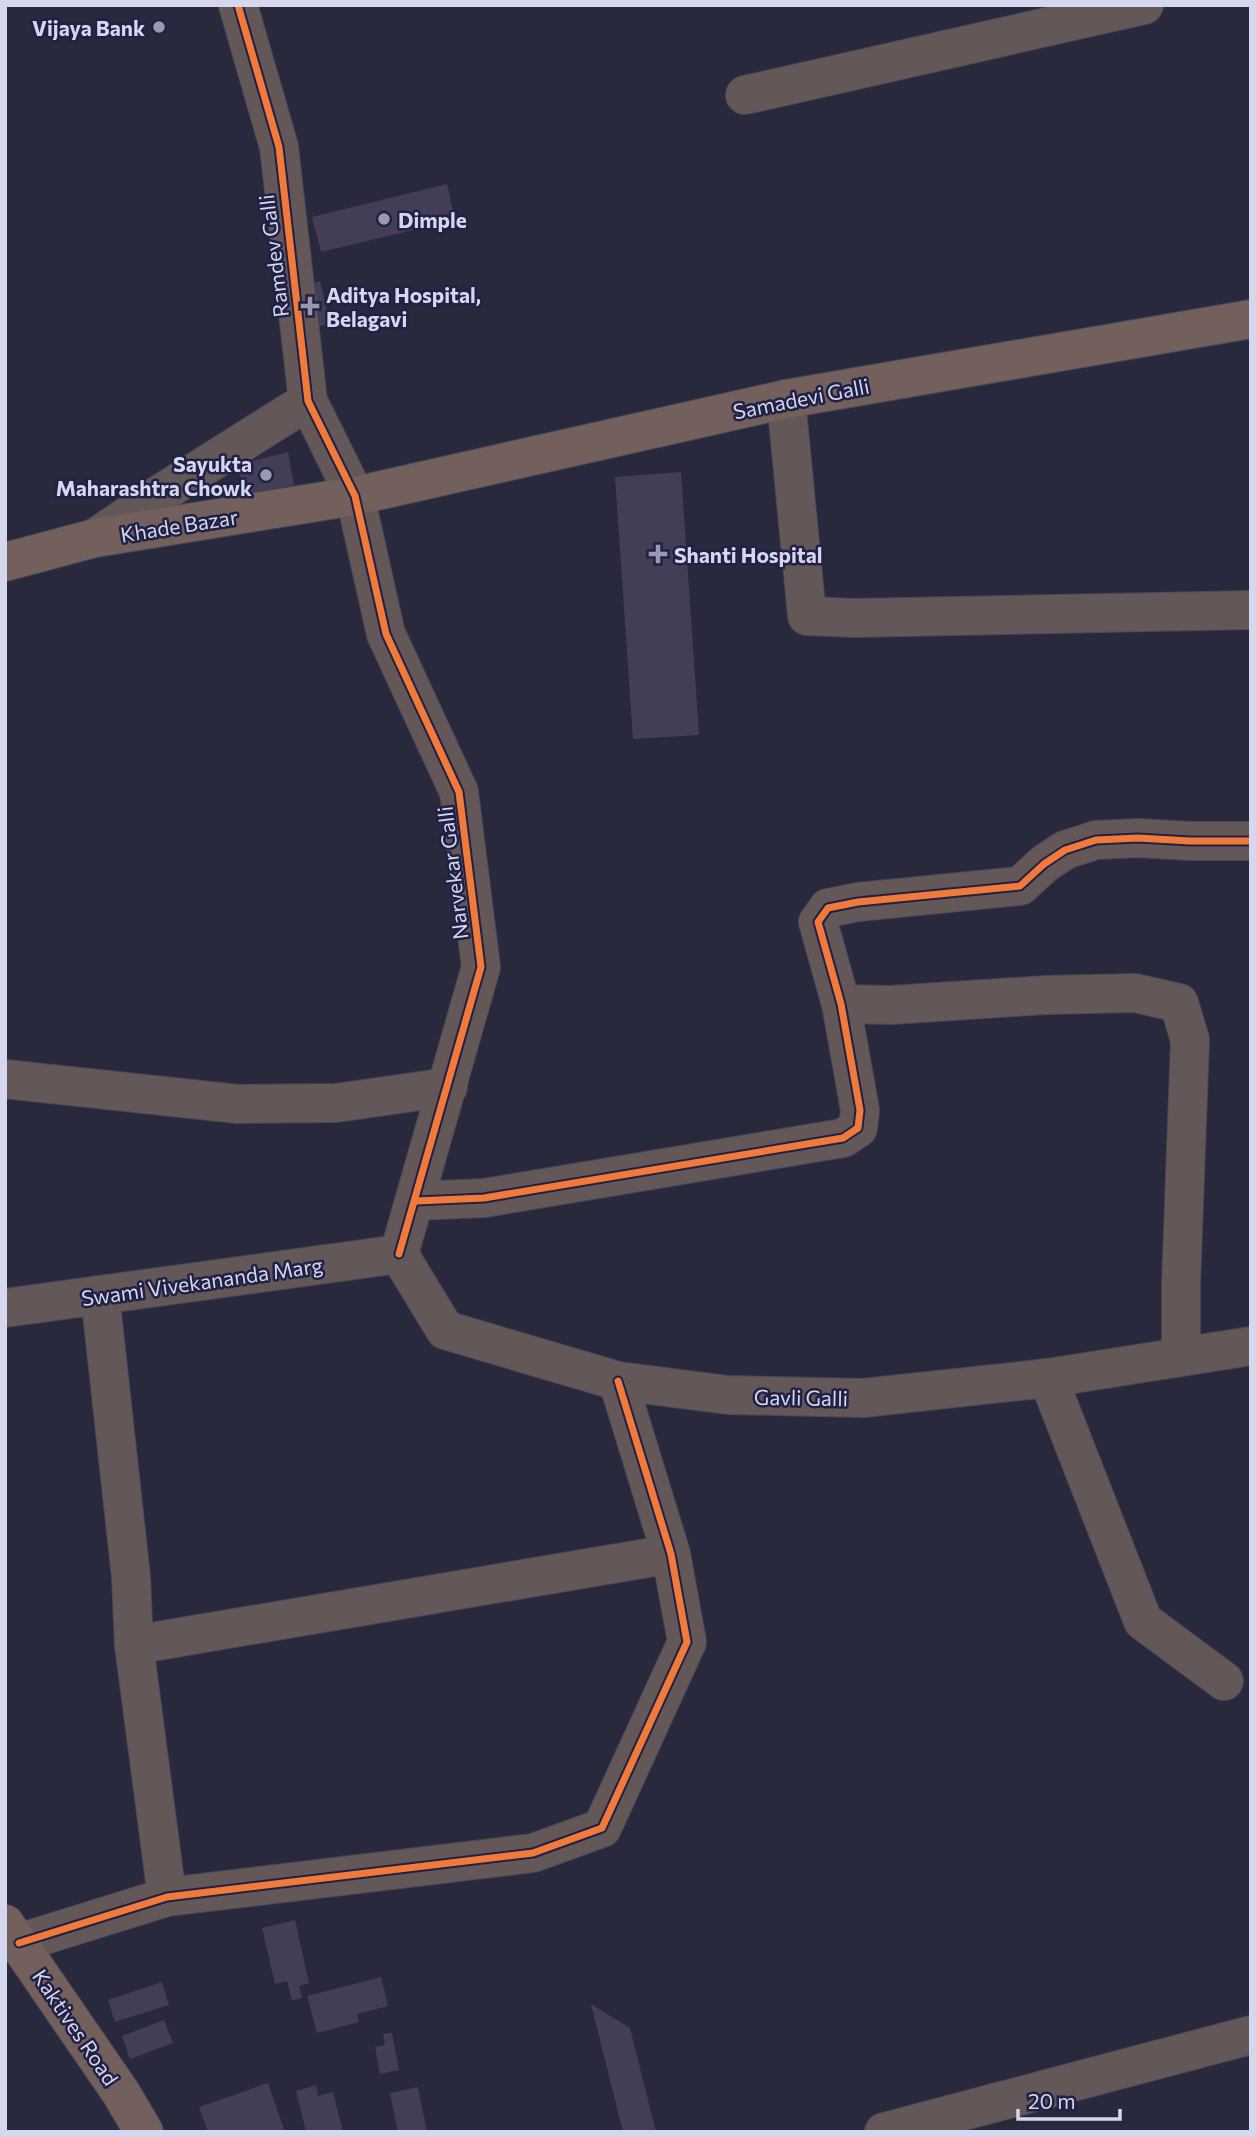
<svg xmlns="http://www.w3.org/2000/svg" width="1256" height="2137" viewBox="0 0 1256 2137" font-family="Commissioner,sans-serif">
<rect width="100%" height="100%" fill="#28293d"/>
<g fill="#443d56">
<polygon points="447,184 455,220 321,252 312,217"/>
<polygon points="320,281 330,324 306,329 295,286"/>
<polygon points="288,452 294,485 246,495 236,465"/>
<polygon points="681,472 699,735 633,739 615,477"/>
<polygon points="295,1920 309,1983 299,1986 302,1998 292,2000 287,1981 275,1984 262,1928"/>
<polygon points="381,1977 388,2006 357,2014 359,2022 317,2033 307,1996"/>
<polygon points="162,1982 169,2005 115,2022 108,2000"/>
<polygon points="591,2004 630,2028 656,2132 623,2132"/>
<polygon points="164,2020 173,2043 130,2059 122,2036"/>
<polygon points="392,2033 399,2070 380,2074 375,2047 385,2045 383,2034"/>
<polygon points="268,2083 285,2132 208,2132 199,2107"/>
<polygon points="316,2085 318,2096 333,2092 343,2132 306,2132 296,2091"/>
<polygon points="418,2087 427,2132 398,2132 390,2093"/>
</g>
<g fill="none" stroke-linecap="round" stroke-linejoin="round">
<g stroke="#454758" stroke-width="40">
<g id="minor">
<polyline points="238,5 279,147 308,401 355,496 386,634 459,792 481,967 399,1254"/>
<polyline points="745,95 1144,5"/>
<polyline points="786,399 807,616 855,618 1251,610"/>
<polyline points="95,538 157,496 308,401"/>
<polyline points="841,1004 891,1005 1046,995 1135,993 1179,1003 1190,1040 1181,1285 1181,1356"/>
<polyline points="5,1079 238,1104 336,1103 448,1087"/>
<polyline points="416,1201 484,1198 843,1138 858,1128 860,1110 841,1004 818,922 828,908 858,902 1020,886 1044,864 1065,850 1096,840 1138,838 1190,841 1251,841"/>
<polyline points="399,1254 445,1330 618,1381 728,1395 863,1398 1048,1378 1251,1346"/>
<polyline points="100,1295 131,1577 134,1645 167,1897"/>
<polyline points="5,1308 399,1254"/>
<polyline points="1048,1378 1143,1621 1224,1681"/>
<polyline points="134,1645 671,1554"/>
<polyline points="19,1943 167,1897 533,1853 602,1828 687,1642 671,1554 618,1381"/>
<polyline points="884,2132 1251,2035"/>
</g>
</g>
<g stroke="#454758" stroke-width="40">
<g id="major">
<polyline points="5,562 95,538 355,496 786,399 1251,319"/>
<polyline points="5,1924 121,2093 144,2132"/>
</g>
</g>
<use href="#minor" stroke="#645757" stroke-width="38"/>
<use href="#major" stroke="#73605c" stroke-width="38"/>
<g stroke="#202145" stroke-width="11">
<g id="cycleway">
<polyline points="238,5 279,147 308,401 355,496 386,634 459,792 481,967 399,1254"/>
<polyline points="416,1201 484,1198 843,1138 858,1128 860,1110 841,1004 818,922 828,908 858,902 1020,886 1044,864 1065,850 1096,840 1138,838 1190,841 1251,841"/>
<polyline points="19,1943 167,1897 533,1853 602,1828 687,1642 671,1554 618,1381"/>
</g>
</g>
<use href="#cycleway" stroke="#f17a3a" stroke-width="7"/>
</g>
<g fill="#989ab1" stroke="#202145" stroke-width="2.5">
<circle cx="159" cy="27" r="7"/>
<circle cx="384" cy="219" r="7"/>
<path d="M306.5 295.5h7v7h7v7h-7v7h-7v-7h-7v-7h7z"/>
<circle cx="266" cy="475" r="7"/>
<path d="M654.5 543.5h7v7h7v7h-7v7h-7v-7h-7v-7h7z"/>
</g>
<g text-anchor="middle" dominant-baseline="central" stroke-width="5" stroke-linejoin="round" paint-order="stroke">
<g font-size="21" font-weight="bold" fill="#d5d7ef" stroke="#202145" text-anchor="start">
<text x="145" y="27" text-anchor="end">Vijaya Bank</text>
<text x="398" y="219">Dimple</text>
<text x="326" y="294">Aditya Hospital,<tspan x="326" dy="24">Belagavi</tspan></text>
<text x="252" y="463" text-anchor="end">Sayukta<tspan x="252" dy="24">Maharashtra Chowk</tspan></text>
<text x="674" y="554">Shanti Hospital</text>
</g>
<g font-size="21" fill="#d5d7ef" stroke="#202145">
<text transform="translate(273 256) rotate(-97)">Ramdev Galli</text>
<text transform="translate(801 398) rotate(-11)">Samadevi Galli</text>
<text transform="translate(179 525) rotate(-9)">Khade Bazar</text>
<text transform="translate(452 873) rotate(-97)">Narvekar Galli</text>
<text transform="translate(202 1281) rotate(-8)">Swami Vivekananda Marg</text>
<text transform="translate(801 1397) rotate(1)">Gavli Galli</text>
<text transform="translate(76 2027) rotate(56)">Kaktives Road</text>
</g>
</g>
<rect width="1256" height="2137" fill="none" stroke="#d5d7ef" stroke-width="14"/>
<path d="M1018 2109v10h102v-10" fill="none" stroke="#d5d7ef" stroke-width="3.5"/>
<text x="1028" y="2109" font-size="21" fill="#d5d7ef" stroke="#202145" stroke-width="5" paint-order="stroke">20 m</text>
</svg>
